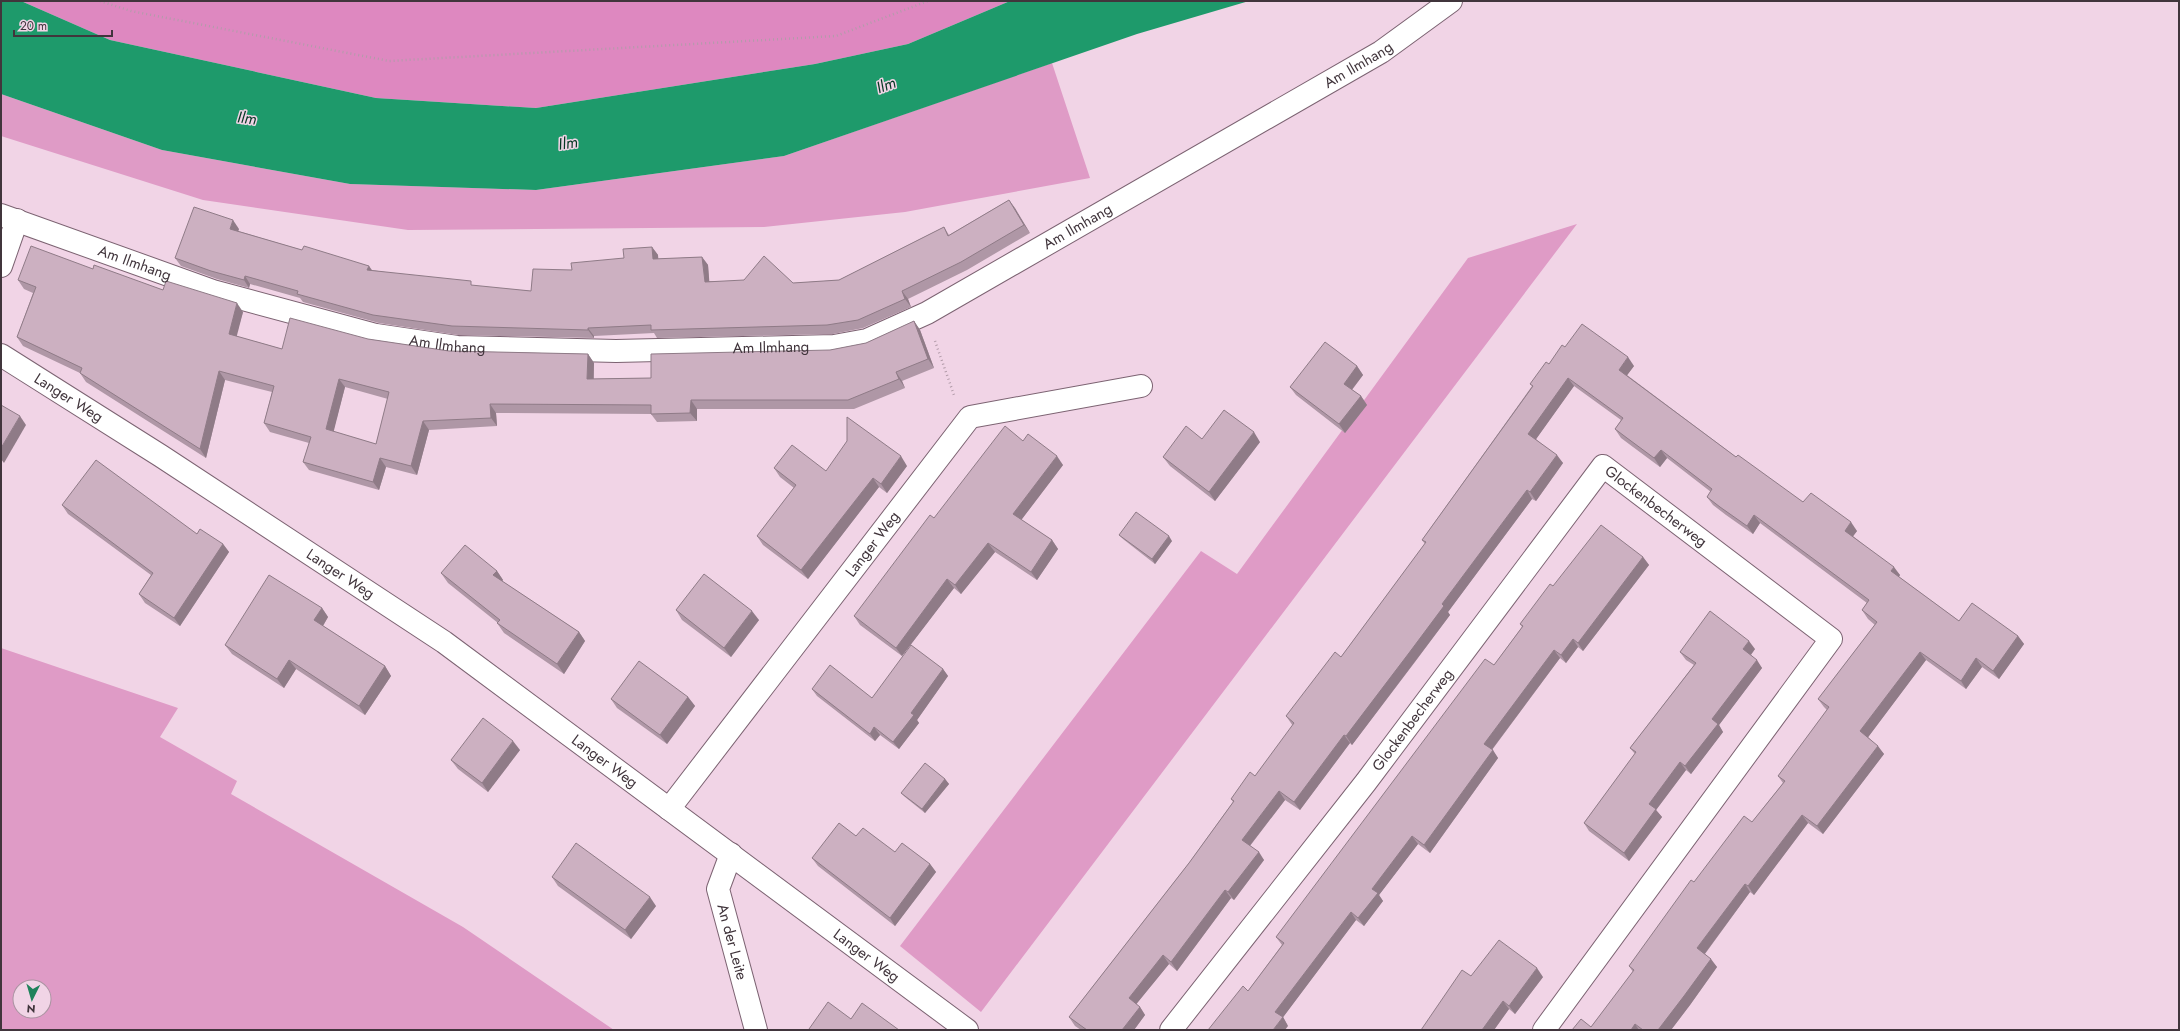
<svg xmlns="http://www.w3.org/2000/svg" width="2180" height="1031" viewBox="0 0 2180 1031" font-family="Jost,sans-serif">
<rect width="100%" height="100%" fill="#f1d4e6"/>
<g fill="#df9bc6" fill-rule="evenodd">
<polygon points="1052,63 1090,178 905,212 764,227 408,230 203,200 1,136 1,94 162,150 350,184 536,190 784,156"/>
<polygon points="1577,224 981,1012 900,946 1201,551 1237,574 1468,258"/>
<path d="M1 648 178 708 160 737 237 781 231 794 463 927 614 1030H1ZM20 987H44V1011H20Z"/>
</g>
<polygon fill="#de88c0" points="21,1 1010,1 908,44 815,64 536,108 376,98 110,40"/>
<polygon fill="#1e9a6b" points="1,1 21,1 110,40 376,98 536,108 815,64 908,44 1010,1 1249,1 1137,34 784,156 536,190 350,184 162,150 1,94"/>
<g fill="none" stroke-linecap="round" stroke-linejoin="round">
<g stroke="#7c6372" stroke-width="24">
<g id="minor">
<path id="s1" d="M1 215 213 291 376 335 457 347 616 351 834 346 867 340 927 313 1381 52 1451 1"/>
<polyline points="1,266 17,220"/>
<path id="s2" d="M1 355 161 456 444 642 967 1030"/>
<path id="s3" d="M669 809 970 417 1141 386"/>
<path id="s4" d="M731 854 718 889 756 1030"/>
<path id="s5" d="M1171 1030 1366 782 1603 466 1831 639 1544 1030"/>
</g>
</g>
<g stroke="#b39caa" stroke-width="2.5" stroke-dasharray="1 3" stroke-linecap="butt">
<polyline points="100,1 131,11 389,61 836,36 928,1"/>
<polyline points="935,341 954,395"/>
</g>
<use href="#minor" stroke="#fff" stroke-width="22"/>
</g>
<g fill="#af97a6" fill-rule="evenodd">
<polygon points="1009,200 1030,233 967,270 908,299 911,307 863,328 833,334 657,338 654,333 594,336 594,338 458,335 379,323 303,302 300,298 250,284 249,288 217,279 181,266 175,258 239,229 238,231 302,250 369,266 372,270 474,286 531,291 572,270 624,258 652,247 658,255 658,259 702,257 708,265 709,281 793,283 839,280 944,227 949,235"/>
<path d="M93 269 163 290 243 312 236 336 282 349 368 339 449 351 588 354 594 363V379L651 378 830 350 866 343 914 321 920 330 934 368 902 381 905 388 854 409H697V421L657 422 651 414 496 413 497 426 429 430 417 475 386 467 379 490 309 470 303 462 309 443 270 432 264 423 272 392 225 380 206 458 86 382 80 373 23 346 17 337 33 293 24 289 18 280ZM345 387 388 399 376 444 333 432Z"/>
<polygon points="1565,347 1634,366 1627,375 1736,457 1803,502 1857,531 1853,536 1900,575 1899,577 1959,621 2018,636 2024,644 1999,679 1982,667 1966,689 1926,660 1868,737 1884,754 1823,834 1808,823 1754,895 1750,892 1705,954 1717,967 1690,1005 1671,1030 1572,1030 1591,1027 1633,972 1629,966 1694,882 1752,822 1783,783 1778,776 1827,710 1824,707 1818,699 1875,625 1868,619 1862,610 1867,603 1760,523 1753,534 1726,515 1713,505 1707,497 1711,492 1667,458 1660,467 1633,447 1621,438 1615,429 1621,420 1574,386 1536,439 1563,463 1536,501 1532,499 1448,612 1450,615 1415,662 1352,745 1350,743 1300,810 1285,800 1250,846 1264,860 1234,900 1231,898 1177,971 1169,964 1136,1004 1140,1007 1145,1015 1134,1030 1081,1030 1075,1026 1069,1017 1189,863 1233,802 1231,799 1255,776 1293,726 1286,716 1341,657 1425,544 1422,540 1532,386 1530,384"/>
<polygon points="1357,366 1363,375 1352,390 1361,396 1367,405 1345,433 1296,395 1290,387"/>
<polygon points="1202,439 1260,442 1215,501 1170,466 1163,457"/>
<polygon points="1023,441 1063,465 1021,520 1052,540 1058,549 1037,580 995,552 961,594 954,588 902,656 860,625 854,616 934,518"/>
<polygon points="907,466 887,493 879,487 808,579 763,545 757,536 794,488 780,477 774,468 826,471"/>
<polygon points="62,505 197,534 223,544 229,552 180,626 145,603 139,594 151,575 68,514"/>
<polygon points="1119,535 1172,541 1155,564 1123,539"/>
<polygon points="1643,557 1649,565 1583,651 1578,647 1566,663 1560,658 1492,750 1498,758 1430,853 1418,844 1379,895 1383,901 1364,926 1356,920 1283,1017 1288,1026 1248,991 1282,945 1276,937 1494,665 1522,627 1520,624 1553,586"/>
<polygon points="497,571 503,580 502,581 579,632 585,641 564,674 504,633 497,623 498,623 448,583 441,573"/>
<polygon points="322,608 328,617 323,626 385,666 391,676 365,715 296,669 284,688 232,654 225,645"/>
<polygon points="676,610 759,620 731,657 682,620"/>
<polygon points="1755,649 1751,655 1762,668 1719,725 1723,732 1691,774 1686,770 1656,810 1662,817 1629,861 1589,831 1584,823 1635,754 1630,748 1694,665 1686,660 1680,652"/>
<polygon points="943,669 948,676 917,720 919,723 899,749 880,735 875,741 817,696 812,689 872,698"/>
<polygon points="688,697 695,706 667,744 617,708 611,699"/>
<polygon points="520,750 488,792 458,769 451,760"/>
<polygon points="945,779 949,784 925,813 905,797 901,793"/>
<polygon points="856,836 895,852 930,864 936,872 895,926 818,866 812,858"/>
<polygon points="552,877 656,906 631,939 558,886"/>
<polygon points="1471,976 1543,977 1515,1014 1509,1009 1494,1030 1421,1030"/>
</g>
<g fill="#8f7b87">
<polygon points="1009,200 1015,208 1030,233 1024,225"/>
<polygon points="233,220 239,229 236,237 230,229"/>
<polygon points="652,247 658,255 659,267 653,259"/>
<polygon points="702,257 708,265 710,290 705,282"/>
<polygon points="369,266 374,274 367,270"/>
<polygon points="245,276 250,284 249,288 244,280"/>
<polygon points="902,291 908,299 911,307 905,299"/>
<polygon points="237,303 243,312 235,343 229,334"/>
<polygon points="914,321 920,330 934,368 928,359"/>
<polygon points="588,328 594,336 594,338 588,330"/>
<polygon points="588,354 594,363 593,388 587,379"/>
<polygon points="1628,357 1634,366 1625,378 1619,370"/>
<polygon points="1357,366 1363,375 1350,392 1344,384"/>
<polygon points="219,371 225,380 206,458 200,449"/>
<polygon points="896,372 902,381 905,388 899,379"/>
<polygon points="1568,378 1574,386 1534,442 1528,434"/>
<polygon points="339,379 345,387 332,438 326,429"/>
<polygon points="1361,396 1367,405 1345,433 1339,424"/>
<polygon points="691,400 697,409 697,421 690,413"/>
<polygon points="490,404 496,413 497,426 491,418"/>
<polygon points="20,416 26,425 4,463 1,459 1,448"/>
<polygon points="423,421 429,430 417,475 411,466"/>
<polygon points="1254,432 1260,442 1215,501 1209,492"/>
<polygon points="1661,450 1667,458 1660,467 1654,458"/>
<polygon points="1557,455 1563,463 1536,501 1530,492"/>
<polygon points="901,456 907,466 887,493 881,484"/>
<polygon points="1057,456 1063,465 1019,523 1013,514"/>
<polygon points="380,458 386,467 379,490 373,482"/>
<polygon points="873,478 879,487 808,579 801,570"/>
<polygon points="1527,490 1532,499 1448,612 1450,615 1352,745 1346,736 1442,604"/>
<polygon points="1754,515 1760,523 1753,534 1747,526"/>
<polygon points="1851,522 1857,531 1851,539 1845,531"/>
<polygon points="1169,536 1172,541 1155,564 1152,559"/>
<polygon points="1052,540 1058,549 1037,580 1031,572"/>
<polygon points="988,543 995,552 961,594 955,585"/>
<polygon points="223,544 229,552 180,626 174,618"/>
<polygon points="1643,557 1649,565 1583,651 1578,643"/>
<polygon points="1894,567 1900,575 1897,579 1891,571"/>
<polygon points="497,571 503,580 500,584 493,575"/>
<polygon points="947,579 954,588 902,656 896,648"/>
<polygon points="322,608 328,617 321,629 314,620"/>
<polygon points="752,611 759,620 731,657 724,648"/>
<polygon points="579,632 585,641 564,674 557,664"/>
<polygon points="2018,636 2024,644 1999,679 1993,671"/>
<polygon points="1573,639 1578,647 1566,663 1561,655"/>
<polygon points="1749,641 1755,649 1749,657 1743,649"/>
<polygon points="1554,650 1560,658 1490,752 1484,744"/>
<polygon points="1920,652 1926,660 1866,740 1860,731"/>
<polygon points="1976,658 1982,667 1966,689 1961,681"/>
<polygon points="289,660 296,669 284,688 277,679"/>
<polygon points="1757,660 1762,668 1719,725 1723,732 1691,774 1685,766 1712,719"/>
<polygon points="385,666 391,676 365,715 359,706"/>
<polygon points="943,669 948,676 917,720 919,723 899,749 893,742 911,713"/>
<polygon points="688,697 695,706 667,744 660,735"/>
<polygon points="874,727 880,735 875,741 870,734"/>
<polygon points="1344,735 1350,743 1300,810 1294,802"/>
<polygon points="513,741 520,750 488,792 482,783"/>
<polygon points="1878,746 1884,754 1823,834 1817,826"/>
<polygon points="1493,750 1498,758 1430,853 1424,845"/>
<polygon points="1680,762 1686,770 1656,810 1662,817 1629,861 1624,853 1649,804"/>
<polygon points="945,779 949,784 925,813 922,809"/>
<polygon points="1279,791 1285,800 1248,848 1242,840"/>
<polygon points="1802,815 1808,823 1754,895 1748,886"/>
<polygon points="1412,836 1418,844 1379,895 1383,901 1364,926 1358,918 1372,889"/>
<polygon points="1259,852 1264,860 1234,900 1228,892"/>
<polygon points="930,864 936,872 895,926 890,918"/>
<polygon points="1745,884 1750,892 1703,956 1697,948"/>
<polygon points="1225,890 1231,898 1177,971 1171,962"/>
<polygon points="650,897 656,906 631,939 625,930"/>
<polygon points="1351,912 1356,920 1281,1020 1275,1012"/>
<polygon points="1163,955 1169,964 1134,1007 1129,998"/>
<polygon points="1711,959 1717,967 1690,1005 1671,1030 1658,1030"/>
<polygon points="1537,968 1543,977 1515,1014 1509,1006"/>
<polygon points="1503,1001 1509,1009 1494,1030 1482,1030"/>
<polygon points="1140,1007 1145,1015 1134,1030 1122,1030"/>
<polygon points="1283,1017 1288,1026 1285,1030 1273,1030"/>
<polygon points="1635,1024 1639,1030 1631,1030"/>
</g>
<g fill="#ccb0c1" stroke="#8f7b87" fill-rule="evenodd">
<polygon points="1009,200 1024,225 961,262 902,291 905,299 858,320 827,325 651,330 651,325 588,328 588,330 452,326 373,315 297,294 298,291 245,276 244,280 211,271 175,258 194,207 233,220 230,229 302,250 304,246 369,266 367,270 471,281 471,285 531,291 533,269 572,270 571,263 624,258 623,249 652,247 653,259 702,257 705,282 744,280 764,256 793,283 839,280 944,227 948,236"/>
<path d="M31 246 93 269 94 265 163 290 166 281 237 303 229 334 282 349 290 318 368 339 449 351 588 354 587 379 651 378V354L830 350 866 343 914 321 928 359 896 372 899 379 848 400H691L690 413 651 414V405L490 404 491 418 423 421 411 466 380 458 373 482 303 462 311 437 264 423 274 386 219 371 200 449 80 373 82 368 17 337 36 287 18 280ZM339 379 389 392 376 444 326 429Z"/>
<polygon points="1582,324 1628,357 1619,370 1736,457 1738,455 1803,502 1811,493 1851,522 1845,531 1894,567 1891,571 1959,621 1972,603 2018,636 1993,671 1976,658 1961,681 1920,652 1860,731 1878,746 1817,826 1802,815 1748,886 1745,884 1697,948 1711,959 1684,996 1658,1030 1643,1030 1635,1024 1631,1030 1572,1030 1581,1019 1591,1027 1634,970 1629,966 1691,880 1694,882 1744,816 1752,822 1785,781 1778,776 1829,707 1818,699 1877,622 1862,610 1869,600 1754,515 1747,526 1720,507 1707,497 1712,489 1661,450 1654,458 1627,438 1615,429 1623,418 1568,378 1528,434 1557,455 1530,492 1527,490 1442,604 1444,606 1409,653 1346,736 1344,735 1294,802 1279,791 1242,840 1259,852 1228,892 1225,890 1171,962 1163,955 1129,998 1140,1007 1122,1030 1087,1030 1069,1017 1189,863 1234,801 1231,799 1250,772 1255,776 1294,723 1286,716 1335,652 1341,657 1426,542 1422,540 1533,386 1530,384 1546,362 1549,364 1562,345 1565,347"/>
<polygon points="1325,342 1357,366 1344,384 1361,396 1339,424 1290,387"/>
<polygon points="1,405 20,416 1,448"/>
<polygon points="1224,410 1254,432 1209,492 1163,457 1186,426 1202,439"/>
<polygon points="847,417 901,456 881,484 873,478 801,570 757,536 796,485 774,468 792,445 826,471 847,441"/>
<polygon points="1005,426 1023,441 1028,434 1057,456 1013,514 1052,540 1031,572 988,543 955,585 947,579 896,648 854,616 930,515 934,518"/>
<polygon points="96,460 197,534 200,529 223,544 174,618 139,594 153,573 62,505"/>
<polygon points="1136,512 1169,536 1152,559 1119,535"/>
<polygon points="1601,525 1643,557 1578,643 1573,639 1561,655 1554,650 1484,744 1493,750 1424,845 1412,836 1372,889 1378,893 1358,918 1351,912 1275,1012 1283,1017 1273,1030 1208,1030 1243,986 1248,991 1284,943 1276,937 1485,659 1494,665 1523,626 1520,624 1550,584 1553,586"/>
<polygon points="465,545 497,571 493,575 579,632 557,664 497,623 500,620 441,573"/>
<polygon points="704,574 752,611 724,648 676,610"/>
<polygon points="269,575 322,608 314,620 385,666 359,706 289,660 277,679 225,645"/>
<polygon points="1710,611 1749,641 1743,649 1757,660 1712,719 1718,724 1685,766 1680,762 1649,804 1656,809 1624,853 1584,823 1636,752 1630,748 1696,663 1680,652"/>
<polygon points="911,645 943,669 911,713 914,715 893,742 874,727 870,734 812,689 830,665 872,698"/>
<polygon points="639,661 688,697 660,735 611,699"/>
<polygon points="483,718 513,741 482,783 451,760"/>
<polygon points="925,763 945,779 922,809 901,793"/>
<polygon points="839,823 856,836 863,828 895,852 902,843 930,864 890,918 812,858"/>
<polygon points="576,843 650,897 625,930 552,877"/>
<polygon points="1499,940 1537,968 1509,1006 1503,1001 1482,1030 1421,1030 1462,970 1471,976"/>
<polygon points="828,1002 851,1019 862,1003 899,1030 811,1030 809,1029"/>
</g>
<g text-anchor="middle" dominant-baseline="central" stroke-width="3" stroke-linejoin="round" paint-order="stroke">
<g font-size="15" fill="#41353c" stroke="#f1d4e6">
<text stroke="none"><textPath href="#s1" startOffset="1450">Am Ilmhang</textPath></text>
<text stroke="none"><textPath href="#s1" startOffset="1126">Am Ilmhang</textPath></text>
<text stroke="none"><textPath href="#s1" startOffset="142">Am Ilmhang</textPath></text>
<text stroke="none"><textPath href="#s1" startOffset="466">Am Ilmhang</textPath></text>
<text stroke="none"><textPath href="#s1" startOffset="790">Am Ilmhang</textPath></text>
<text stroke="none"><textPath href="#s2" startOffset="80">Langer Weg</textPath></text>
<text stroke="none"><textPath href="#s5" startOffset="777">Glockenbecherweg</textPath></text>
<text stroke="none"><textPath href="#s3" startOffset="334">Langer Weg</textPath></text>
<text stroke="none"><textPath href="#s2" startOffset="404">Langer Weg</textPath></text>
<text stroke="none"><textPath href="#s5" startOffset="393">Glockenbecherweg</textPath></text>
<text stroke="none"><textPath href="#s2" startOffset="728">Langer Weg</textPath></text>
<text stroke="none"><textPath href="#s4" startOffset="92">An der Leite</textPath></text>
<text stroke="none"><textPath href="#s2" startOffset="1054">Langer Weg</textPath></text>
</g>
<g font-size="16" font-style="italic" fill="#043723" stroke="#f1d4e6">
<text transform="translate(886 85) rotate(-20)">Ilm</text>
<text transform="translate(247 118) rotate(7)">Ilm</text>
<text transform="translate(568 143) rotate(-8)">Ilm</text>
</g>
</g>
<rect width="2180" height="1031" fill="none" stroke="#41353c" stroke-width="4"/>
<g transform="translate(32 999) rotate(185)"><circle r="19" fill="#f1d4e6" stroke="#ab94a2"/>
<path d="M0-3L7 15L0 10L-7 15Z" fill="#1f825b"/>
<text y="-6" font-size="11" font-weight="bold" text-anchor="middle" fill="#41353c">N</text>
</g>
<path d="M14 30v6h98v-6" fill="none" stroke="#41353c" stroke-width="2"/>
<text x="20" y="30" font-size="12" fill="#41353c" stroke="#f1d4e6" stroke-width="3" paint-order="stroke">20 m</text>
</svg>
